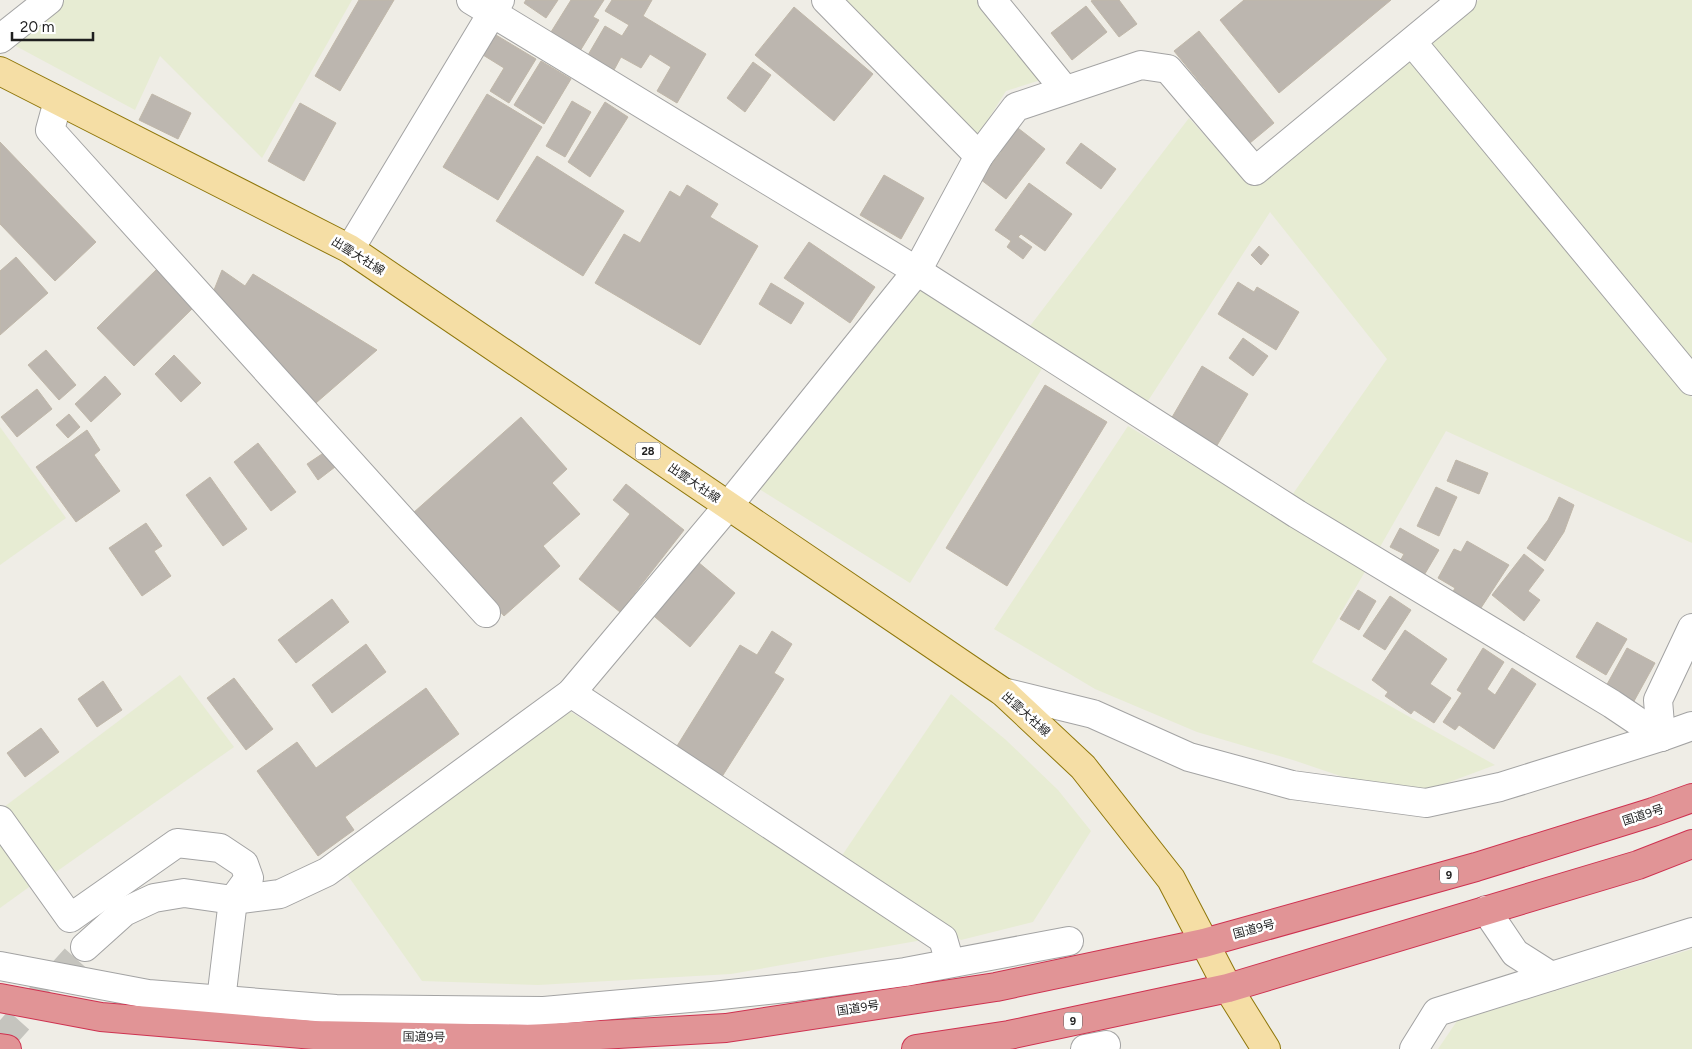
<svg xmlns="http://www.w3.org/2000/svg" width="1692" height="1049" viewBox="0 0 1692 1049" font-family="Figtree,'Noto Sans JP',sans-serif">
<rect width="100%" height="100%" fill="#efede6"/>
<g fill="#e7ecd3">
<polygon points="65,0 352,0 262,158 160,56 135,110 12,44"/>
<polygon points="843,0 978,0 1044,79 1006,91 976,139"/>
<polygon points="1479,0 1692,0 1692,361 1428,43"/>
<polygon points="1410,58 1692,398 1692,543 1446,431 1380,547 1290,498 1387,359 1270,212 1146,404 1030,326 1189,118 1250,186"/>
<polygon points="918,288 1043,367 910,583 759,489"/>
<polygon points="1128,426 1366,570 1312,662 1495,765 1428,790 1355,781 1293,760 1197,732 1095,689 994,629"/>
<polygon points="0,427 66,518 0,565"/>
<polygon points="180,675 234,747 53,874 4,807"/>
<polygon points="951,694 1006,740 1058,790 1091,831 1033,922 961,940 841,857"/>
<polygon points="568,710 928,939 731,974 538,985 422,981 346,873"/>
<polygon points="0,832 36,882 0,908"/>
<polygon points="1692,949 1692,1049 1438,1049 1457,1021"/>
</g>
<g fill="#bcb6af" stroke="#c0b7a9">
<polygon points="359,0 394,0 340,91 315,76"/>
<polygon points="526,0 558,0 546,18 524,3"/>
<polygon points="571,0 604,0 593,17 599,20 580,51 551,32"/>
<polygon points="612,0 652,0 643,16 706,54 677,103 657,91 671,67 650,54 641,68 621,57 614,70 588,55 605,26 622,36 629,25 605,11"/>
<polygon points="1093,0 1119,0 1137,24 1119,37 1091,1"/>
<polygon points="1244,0 1391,0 1279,93 1220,20"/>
<polygon points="1086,6 1107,32 1072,60 1051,33"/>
<polygon points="794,7 873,74 834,121 755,55"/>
<polygon points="1199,31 1274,123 1250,143 1174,51"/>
<polygon points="496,35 536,59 509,103 490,91 504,68 483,55"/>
<polygon points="541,61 571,79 544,124 514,105"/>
<polygon points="753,62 771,75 745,112 727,98"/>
<polygon points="152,94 191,113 178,139 139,120"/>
<polygon points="487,94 542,127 498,200 443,167"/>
<polygon points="572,101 591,112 565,157 546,146"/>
<polygon points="605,102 628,117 590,177 568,162"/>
<polygon points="300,103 336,123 304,181 268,161"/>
<polygon points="1014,125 1045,149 1006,199 980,179 1002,151 997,147"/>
<polygon points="0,142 96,242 55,281 0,224"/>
<polygon points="1081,143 1116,169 1101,189 1066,163"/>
<polygon points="537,156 624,211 583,276 496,221"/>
<polygon points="884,175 924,198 901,239 860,215"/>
<polygon points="1029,183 1072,214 1045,251 1021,234 1018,237 1032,247 1023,259 1007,247 1011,241 995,230"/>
<polygon points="687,185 718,204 710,217 758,246 700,345 595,283 624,234 640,243 670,191 680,197"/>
<polygon points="809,242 875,287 850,323 784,278"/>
<polygon points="1259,246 1269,255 1261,265 1251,255"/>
<polygon points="16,257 48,293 0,335 0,271"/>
<polygon points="158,268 195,306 134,366 97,328"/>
<polygon points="222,270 245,286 253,274 377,350 309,409 212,295"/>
<polygon points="1238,282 1254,292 1257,287 1299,312 1276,350 1218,314"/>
<polygon points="771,283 804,303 791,324 759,304"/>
<polygon points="1243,338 1268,356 1253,376 1229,358"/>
<polygon points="46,350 76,385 59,400 28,365"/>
<polygon points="174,355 201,383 181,402 155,374"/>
<polygon points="1202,366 1248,394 1216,447 1171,419"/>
<polygon points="105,376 121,394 91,422 75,404"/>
<polygon points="1045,385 1107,422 1007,586 946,548"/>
<polygon points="37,389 52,409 17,437 1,417"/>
<polygon points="69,414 80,427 68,438 56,425"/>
<polygon points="521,417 567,469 552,483 580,514 543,546 560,566 504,616 413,513"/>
<polygon points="87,430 100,450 94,455 120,491 76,522 36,467"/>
<polygon points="258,443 296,492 271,511 234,462"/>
<polygon points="325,452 335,467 318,480 307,464"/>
<polygon points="1456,460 1488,473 1479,494 1447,481"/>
<polygon points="210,477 247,529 223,546 186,495"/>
<polygon points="626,484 684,530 620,612 579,579 630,514 613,500"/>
<polygon points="1436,487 1457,497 1439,536 1417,526"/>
<polygon points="1559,497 1574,505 1564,532 1545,561 1527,548 1548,520"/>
<polygon points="146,523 162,546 154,551 171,576 142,596 109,548"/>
<polygon points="1400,528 1439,550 1423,577 1399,563 1404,554 1390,547"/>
<polygon points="1467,541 1509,565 1477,614 1449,599 1455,588 1438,578 1454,549 1461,552"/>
<polygon points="1524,554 1544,570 1528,591 1540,600 1524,621 1492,595"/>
<polygon points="692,557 735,593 690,647 648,611"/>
<polygon points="1358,590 1376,601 1359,630 1340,619"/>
<polygon points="1390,596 1411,610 1385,650 1363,636"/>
<polygon points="332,599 349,622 296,663 278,640"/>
<polygon points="1597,622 1627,639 1606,675 1576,657"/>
<polygon points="1405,630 1447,659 1430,684 1451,698 1434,723 1414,710 1411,714 1385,696 1388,692 1372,680"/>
<polygon points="772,631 792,644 774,673 784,679 718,783 672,754 740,645 757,655"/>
<polygon points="366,644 386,672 332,713 312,685"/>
<polygon points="1483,648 1504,662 1487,689 1495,695 1512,668 1536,684 1494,749 1459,725 1455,730 1443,722 1462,693 1457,690"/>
<polygon points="1627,648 1655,663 1633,703 1605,688"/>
<polygon points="234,678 273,729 246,750 207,698"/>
<polygon points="103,681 122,710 97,727 78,699"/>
<polygon points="426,688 459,734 345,817 354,830 318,856 257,771 297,742 316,768"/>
<polygon points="41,728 59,752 25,777 7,753"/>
</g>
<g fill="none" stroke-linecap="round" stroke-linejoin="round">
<polyline stroke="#c5c4be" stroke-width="28" stroke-dasharray="28 14" stroke-linecap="butt" points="0,1041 85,947"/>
<g stroke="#a3a3a3" stroke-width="30">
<g id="minor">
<polyline points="471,0 917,271 1297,514 1612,704 1661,737"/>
<polyline points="826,0 979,156"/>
<polyline points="992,0 1065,90"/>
<polyline points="0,39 49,0"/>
<polyline points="1412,42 1692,381"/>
<polyline points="58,101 50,130 486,613"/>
<polyline points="350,249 500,0"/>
<polyline points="1003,692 1093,714 1189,757 1292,785 1426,803 1500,787 1661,737 1692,726"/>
<polyline points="571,693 943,939 950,963"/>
<polyline points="1661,737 1658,700 1692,628"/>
<polyline points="0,820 70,918 177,843 220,848 244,864 249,878 233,900 221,1000"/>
<polyline points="1486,910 1515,953 1551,976"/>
<polyline points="85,947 124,912 154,898 184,893 233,900 280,894 327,872 571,693 728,506 917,271 979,156 1016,107 1141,65 1168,69 1255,171 1462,0"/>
<polyline points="0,966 148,994 336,1009 544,1011 712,996 795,987 905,972 1069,941"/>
<polyline points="1085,1049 1106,1045"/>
<polyline points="1414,1049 1437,1012 1692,932"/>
</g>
</g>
<g stroke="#8f770b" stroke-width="30">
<polyline id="major" points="0,71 350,249 1003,692 1083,767 1171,879 1228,988 1266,1049"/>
</g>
<g stroke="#ce3250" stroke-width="30">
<g id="highway">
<polyline points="0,998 101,1017 314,1035 528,1039 726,1028 996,987 1204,943 1476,867 1653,812 1692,798"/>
<polyline points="0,1048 7,1049"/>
<polyline points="916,1049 1009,1035 1228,988 1638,865 1692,844"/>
</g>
</g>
<use href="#minor" stroke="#fff" stroke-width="28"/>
<use href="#major" stroke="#f5dea5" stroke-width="28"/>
<use href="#highway" stroke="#e19496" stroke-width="28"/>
</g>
<g text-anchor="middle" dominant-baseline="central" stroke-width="5" stroke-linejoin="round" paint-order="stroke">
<g fill="#fff" stroke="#626262" stroke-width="1">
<rect x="635.5" y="442.5" width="25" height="17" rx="4"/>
<rect x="1440" y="866.5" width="18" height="17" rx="4"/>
<rect x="1064" y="1012.5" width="18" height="17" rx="4"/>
</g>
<g font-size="11" font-weight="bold" fill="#1f1f1f">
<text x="648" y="451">28</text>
<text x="1449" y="875">9</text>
<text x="1073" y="1021">9</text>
</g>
<g font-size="12" fill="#1f1f1f" stroke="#fff">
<text transform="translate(358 256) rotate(32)">出雲大社線</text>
<text transform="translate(694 483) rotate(34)">出雲大社線</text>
<text transform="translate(1026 714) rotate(42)">出雲大社線</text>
<text transform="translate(1643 815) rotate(-18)">国道9号</text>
<text transform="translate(1254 929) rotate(-15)">国道9号</text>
<text transform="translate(858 1008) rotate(-9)">国道9号</text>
<text transform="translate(424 1037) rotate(1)">国道9号</text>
</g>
</g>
<path d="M12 32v8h81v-8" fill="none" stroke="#1f1f1f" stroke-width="2.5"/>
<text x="20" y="32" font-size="15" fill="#1f1f1f" stroke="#ffffff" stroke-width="4" paint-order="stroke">20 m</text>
</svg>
